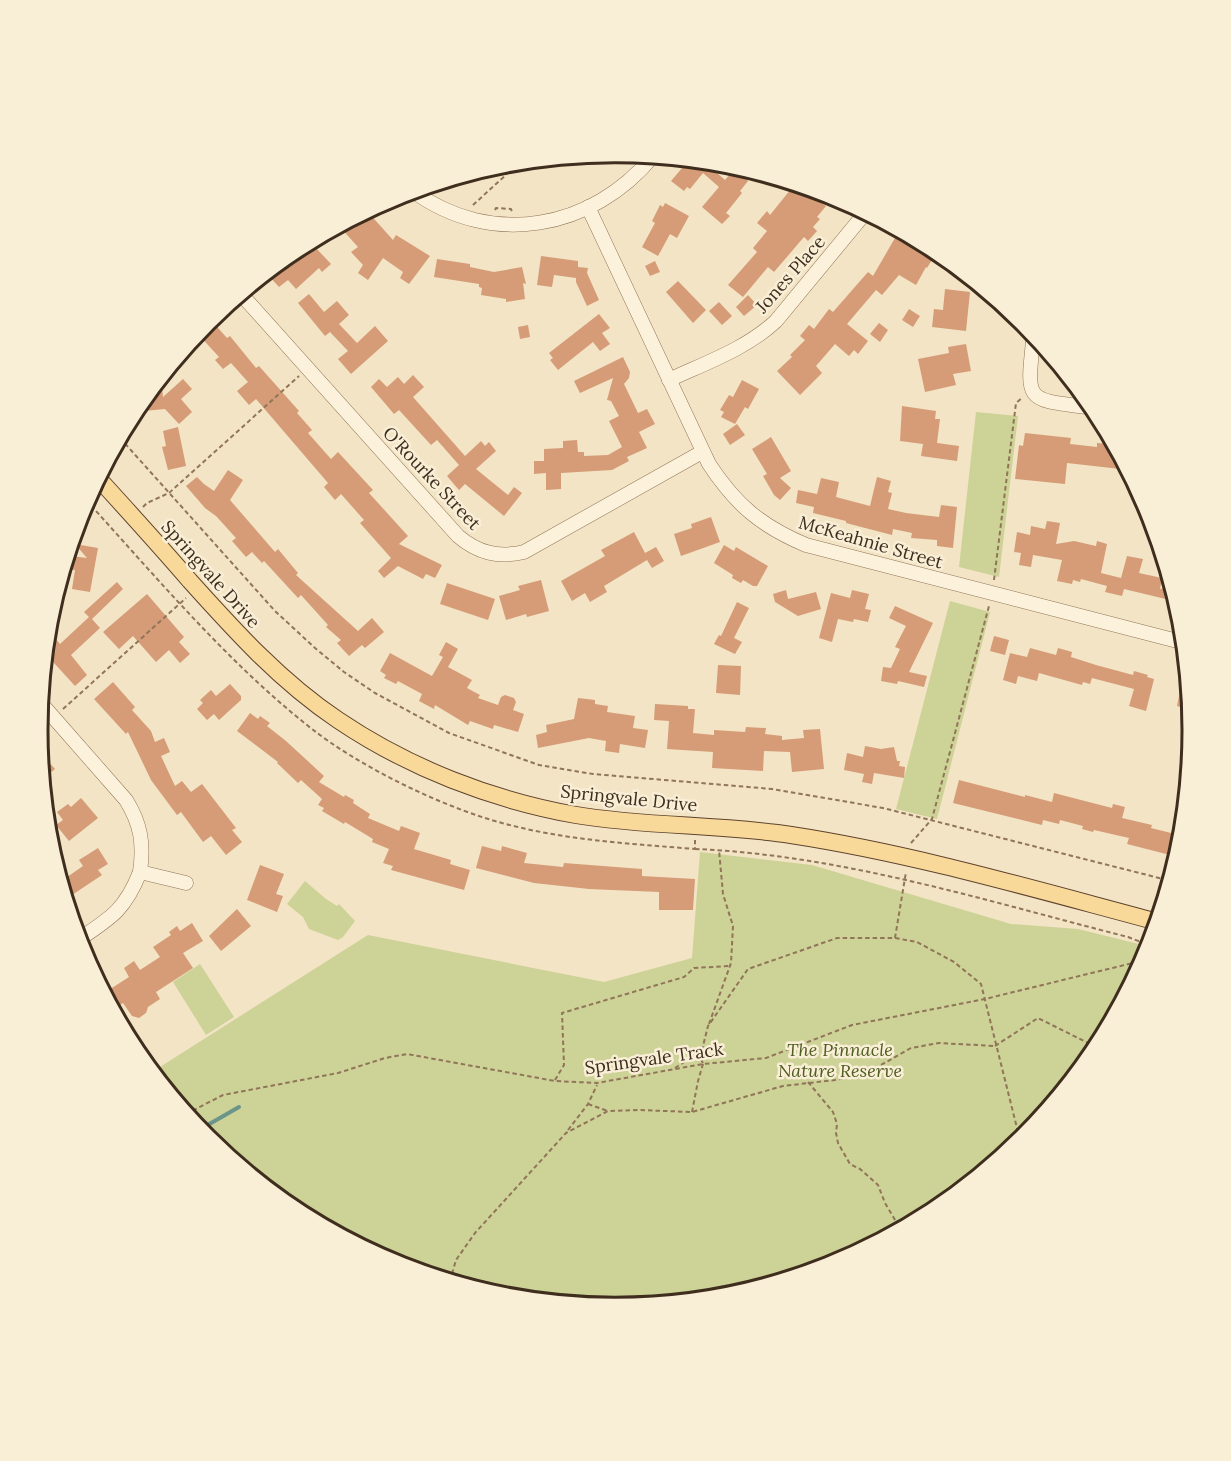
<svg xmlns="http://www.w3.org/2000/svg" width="1231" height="1461" viewBox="0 0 1231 1461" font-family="Lora,serif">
<rect width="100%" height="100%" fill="#f3e4c5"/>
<g fill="#cdd297">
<polygon points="976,412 1018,416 999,577 959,567"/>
<polygon points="950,601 990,612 937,819 896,809"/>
<polygon points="700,852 812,865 1011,924 1078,929 1151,947 1096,1052 1024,1139 936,1211 836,1265 728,1297 615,1308 502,1297 394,1264 294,1211 207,1139 152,1072 368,935 604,982 692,958"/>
<polygon points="305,881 326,899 337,906 339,904 355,921 343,937 338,940 309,929 303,917 287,904"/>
<polygon points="200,964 234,1017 206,1035 173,982"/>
</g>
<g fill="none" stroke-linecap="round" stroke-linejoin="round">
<polyline stroke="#6c958a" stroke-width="4" points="199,1130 239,1107"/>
</g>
<g fill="#d59c77">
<polygon points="689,160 713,162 709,166 725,180 737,166 752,171 746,178 748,181 740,191 742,193 726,213 730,216 722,224 702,207 719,187 703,173 690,189 687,187 684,191 671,181"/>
<polygon points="795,184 831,195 823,204 826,206 817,217 820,219 813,227 817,231 808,241 804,237 774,272 768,267 743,297 728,285 757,252 753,248 767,231 757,223 767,211 770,215"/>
<polygon points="665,203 689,216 677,238 670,234 658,256 642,247 655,223 652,221 660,205 663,207"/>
<polygon points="367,211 393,240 396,235 430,256 409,284 400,278 403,272 383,258 368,280 358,273 363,265 351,252 358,247 339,226"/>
<polygon points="899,231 936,253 927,268 926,267 916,285 899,275 882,295 876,290 847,324 868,341 858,354 854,350 849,356 835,344 816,366 822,373 800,395 777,371 792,357 790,355 805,340 800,336 809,325 814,329 829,309 833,312 868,272 873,276"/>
<polygon points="315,247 331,264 322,272 319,268 296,289 288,280 279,287 268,275 276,267 281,272 288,265 290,267"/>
<polygon points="541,256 578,261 578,267 588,268 587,273 599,300 587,306 576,282 576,278 554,275 552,287 537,285"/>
<polygon points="437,259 470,264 470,267 494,272 522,267 526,284 523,283 525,299 506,302 506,299 481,295 482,288 479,287 479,284 434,277"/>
<polygon points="655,261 660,272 650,276 645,266"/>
<polygon points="678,281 706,310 693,323 666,292"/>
<polygon points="945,289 970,292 966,331 932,327 934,309 943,310"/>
<polygon points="309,294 324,312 337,301 349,315 339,324 357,343 375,326 388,341 351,374 338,359 348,351 330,332 325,336 298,303"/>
<polygon points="748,295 757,305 744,316 736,307"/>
<polygon points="719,302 732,316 722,325 709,311"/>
<polygon points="909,309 920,316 913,327 902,320"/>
<polygon points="599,314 610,328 602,333 610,344 600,351 593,342 558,370 550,360 553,358 549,353"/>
<polygon points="210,319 227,338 230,336 256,368 259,366 299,411 297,413 312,430 308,433 331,459 338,452 373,490 369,493 408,536 399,544 442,565 435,578 426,574 423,579 398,566 384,578 378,571 391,558 360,523 364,520 341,494 335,500 324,487 328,483 256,399 249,405 237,391 248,382 231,363 223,369 215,360 219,357 197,333"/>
<polygon points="879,323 888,330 880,342 870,334"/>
<polygon points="528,325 530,337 520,339 518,327"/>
<polygon points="966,344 971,371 953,374 956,385 925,392 918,359 949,353 948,347"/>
<polygon points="623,357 630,372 629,378 624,384 638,413 647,409 655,424 639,432 647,448 627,457 629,461 612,470 561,473 561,489 546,490 546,473 534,474 534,461 544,461 544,449 563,448 563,441 577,440 578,452 584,452 584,456 608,455 622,447 609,421 619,416 611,401 607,400 613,378 580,393 574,381"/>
<polygon points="413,375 424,387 413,397 465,456 481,441 485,446 489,442 496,451 476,469 508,495 514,487 522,493 504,516 465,484 459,490 447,476 459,465 437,440 431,445 399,410 394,414 371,387 379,379 387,387 398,377 404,384"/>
<polygon points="161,378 163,397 183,379 192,389 181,399 192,412 179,424 165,409 133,412"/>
<polygon points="742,380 759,389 748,409 745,407 735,424 721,417 724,412 720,410 729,395 733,397"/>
<polygon points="902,406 936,411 935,419 940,419 937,443 959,446 957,461 921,456 923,444 900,441"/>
<polygon points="737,424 745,435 730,445 723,434"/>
<polygon points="178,427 186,466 168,470 162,447 166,446 163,431"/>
<polygon points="1025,433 1071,438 1070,444 1097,447 1097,443 1109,444 1109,448 1117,449 1129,470 1067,463 1065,484 1015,479 1019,445 1023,446"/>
<polygon points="771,437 791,471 780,478 791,488 780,500 774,495 763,476 767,474 752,449"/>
<polygon points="228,470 243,480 230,500 275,552 278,549 298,573 296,575 358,631 372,618 384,632 365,648 362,645 349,656 337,643 341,640 326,627 328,625 301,595 298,598 264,561 262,563 252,552 246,557 232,541 236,538 216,516 205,508 186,486 197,477 204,484 214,491"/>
<polygon points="877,477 891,481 888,492 892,493 888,509 906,513 939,517 941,505 957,507 953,548 937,546 937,540 911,538 912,533 893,529 892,535 846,523 846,521 813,513 814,507 796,503 798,490 817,494 821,478 839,482 836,497 870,506"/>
<polygon points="711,517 720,542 681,556 674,534 692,528 691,524"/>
<polygon points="1047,521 1060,523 1056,544 1074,541 1096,546 1097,541 1107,544 1101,573 1121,578 1127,556 1143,559 1139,573 1162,578 1160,589 1173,586 1178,602 1124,589 1122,596 1105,592 1107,586 1081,579 1080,582 1073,580 1072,584 1057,581 1062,560 1033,555 1031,567 1019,565 1021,553 1014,552 1017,532 1030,535 1031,526 1045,529"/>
<polygon points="634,532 645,553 656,547 664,561 652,568 647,560 604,586 607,592 590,602 585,593 572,601 561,581 605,556 601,550"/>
<polygon points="75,544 98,548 90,592 72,589 75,570 68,569 71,556 87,558"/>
<polygon points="724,545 734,551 736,547 768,566 757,586 753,586 743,580 741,583 732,578 733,575 714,563"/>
<polygon points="541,580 549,611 527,617 526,614 506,620 499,596 520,590 518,586"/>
<polygon points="117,582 123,589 92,619 100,628 71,655 87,675 75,686 45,653 47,629 60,644 89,617 84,612"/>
<polygon points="447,583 495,599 488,620 440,604"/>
<polygon points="786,590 788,599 816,592 821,609 798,616 775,602 773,594"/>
<polygon points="852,590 869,594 865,609 871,610 868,622 854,619 853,622 838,619 832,642 819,638 831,593 850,598"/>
<polygon points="147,594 184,637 179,642 190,654 180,663 169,650 156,662 133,636 119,649 103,632"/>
<polygon points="737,602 749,608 734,638 742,642 735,654 714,644 719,635 721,636"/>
<polygon points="895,606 933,623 909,672 927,676 924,687 898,681 897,684 881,681 883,667 891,668 900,649 895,647 906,626 889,618"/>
<polygon points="994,636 1009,640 1005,655 990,651"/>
<polygon points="446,642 458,649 448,667 472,680 467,688 480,695 478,698 498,705 501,697 505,695 514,698 516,702 513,710 524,714 518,732 494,725 493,729 470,721 468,725 435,705 434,709 419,701 422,694 398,681 396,684 384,678 386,675 380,671 390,653 432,676 443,657 439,655"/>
<polygon points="1030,648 1056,655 1058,648 1072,652 1071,657 1096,665 1133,675 1134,671 1148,675 1147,677 1154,679 1146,711 1129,706 1134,689 1092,678 1090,684 1083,682 1082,685 1039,673 1037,681 1018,676 1016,684 1003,680 1010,653 1027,657"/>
<polygon points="718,665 741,666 740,695 716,693"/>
<polygon points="113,682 135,707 132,710 151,731 155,742 164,738 170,752 161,756 175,786 182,781 191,792 202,784 236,828 232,830 242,842 226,855 211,836 203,842 181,812 177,815 151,780 128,732 126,734 94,699"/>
<polygon points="230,684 241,696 241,700 219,720 214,714 207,720 197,709 203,703 200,700 211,690 216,696"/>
<polygon points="1181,687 1189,690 1194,730 1192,742 1181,739 1188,709 1177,706"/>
<polygon points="578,698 595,700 595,704 608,706 607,712 635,716 633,728 648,730 645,748 620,744 619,753 605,751 606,741 589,738 538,748 536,735 547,732 546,725 574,719"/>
<polygon points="655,704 688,706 688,709 695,709 693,733 714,735 714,730 745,732 746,727 766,728 765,734 782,736 782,740 804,738 803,730 820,729 824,769 792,772 790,752 764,751 763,771 712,768 713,752 667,749 669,721 654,720"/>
<polygon points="250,713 258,719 260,716 270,723 267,726 286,741 324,776 319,782 344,797 345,795 354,800 353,803 370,814 368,818 399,831 401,826 420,833 414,849 451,860 450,864 470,870 464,890 391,870 393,866 383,863 389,849 372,842 373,839 345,822 344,824 322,811 324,808 318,805 322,799 301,780 298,783 277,763 278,762 237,731"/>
<polygon points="865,746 881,749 894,747 897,761 900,761 899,766 905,767 904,778 874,773 872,784 862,782 864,774 844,770 847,753 863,757"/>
<polygon points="40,752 55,769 42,780"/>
<polygon points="959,780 1025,797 1025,795 1052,802 1054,793 1112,808 1113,804 1125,807 1122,818 1152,825 1151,828 1175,834 1170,855 1127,844 1129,838 1094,830 1093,832 1082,829 1083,826 1060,820 1059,824 1043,820 1042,825 953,803"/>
<polygon points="81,798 98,818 69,841 56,825 63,820 57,812 68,804 71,807"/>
<polygon points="482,846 501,851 502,846 527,853 524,863 563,867 564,863 642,869 642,876 695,879 693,910 659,910 659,892 589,889 534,883 476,868"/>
<polygon points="98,848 108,864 98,870 102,875 66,899 60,882 83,866 79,860"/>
<polygon points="260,865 284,874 276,894 283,896 277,912 247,900"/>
<polygon points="237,909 251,926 221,951 209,936"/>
<polygon points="192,923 203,941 183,953 193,968 156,992 160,999 148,1007 146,1013 139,1018 132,1016 123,1003 113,1010 104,993 129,977 124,968 134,961 140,970 160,957 153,947 171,935 169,932 177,926 180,931"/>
</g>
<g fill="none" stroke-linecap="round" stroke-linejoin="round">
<g stroke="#907559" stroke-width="15">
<g id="minor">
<path d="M413 191C491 248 592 230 653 156"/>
<path d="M588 207 709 464C736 505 761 526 806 545L1185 643"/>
<path d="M241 294 458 536C478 553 498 558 524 552L702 452"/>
<path d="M1034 333C1026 405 1024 399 1095 408"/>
<path d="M669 380C705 363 746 349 776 321L866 212"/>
<path d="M40 702 126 800C141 824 144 844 140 872L186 883"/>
<path d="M78 940C111 918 125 910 140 872"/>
</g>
</g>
<g stroke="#5e432d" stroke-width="18">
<path id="major" d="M98 478C129 512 160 546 190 581 235 631 281 682 338 720 409 768 492 800 576 815 647 827 720 824 791 835 915 854 1037 890 1158 922"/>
</g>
<g stroke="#907559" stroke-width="2" stroke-dasharray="4.5 3" stroke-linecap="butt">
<polyline points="473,205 520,162"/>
<polyline points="495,210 496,208 511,209 512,212"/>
<polyline points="120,438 275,611 315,648 344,672 375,693 449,733 539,765 593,774 772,789 883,808 1171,881"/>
<path d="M86 500C158 579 228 663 312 729 358 765 429 800 485 818 555 840 623 843 695 849V840"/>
<polyline points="143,507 147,503 169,493 299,376"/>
<polyline points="994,580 1016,403 1022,398"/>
<polyline points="63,709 186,598"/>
<polyline points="911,843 932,819 989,606"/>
<path d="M695 849C842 855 986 901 1128 937L1151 946"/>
<polyline points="895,938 906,872"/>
<polyline points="709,1024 731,963 733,926 723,894 719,850"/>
<polyline points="995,1046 1038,1018 1098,1048"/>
<polyline points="700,1058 708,1026 748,969 837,938 895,938 917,942 954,962 981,984 1017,1128 1016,1146"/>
<polyline points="675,1068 687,1060 700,1058 703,1063"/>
<polyline points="555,1080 564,1065 562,1013 684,977 694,968 730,966"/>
<polyline points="808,1082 833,1112 837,1124 836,1133 838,1143 850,1164 860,1169 878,1185 885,1203 901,1230"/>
<polyline points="588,1104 608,1111"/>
<polyline points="692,1112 698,1081 703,1064"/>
<polyline points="186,1114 223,1095 338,1073 385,1058 407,1054 555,1081 597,1083 703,1064 766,1058 852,1025 985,999 1145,960"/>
<polyline points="568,1130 588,1104 597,1085"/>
<polyline points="1016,1145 1010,1142 1010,1138 1017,1135"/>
<polyline points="450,1281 456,1260 475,1233 566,1133 608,1111 638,1110 692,1112 783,1086 835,1080 865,1074 911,1048 939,1043 995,1046"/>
</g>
<use href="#minor" stroke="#fcf1da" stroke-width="14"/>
<use href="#major" stroke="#f9d99a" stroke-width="16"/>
</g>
<g text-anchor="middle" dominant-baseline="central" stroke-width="5" stroke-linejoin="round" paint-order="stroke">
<g font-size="18" fill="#3f2d1e" stroke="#f9eed6">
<text transform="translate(790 274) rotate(-49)">Jones Place</text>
<text transform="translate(432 478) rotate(47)">O'Rourke Street</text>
<text transform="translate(871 542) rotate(16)">McKeahnie Street</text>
<text transform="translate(211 574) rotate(48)">Springvale Drive</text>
<text transform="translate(629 798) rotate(6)">Springvale Drive</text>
<text transform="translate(654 1058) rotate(-8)">Springvale Track</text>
</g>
<g font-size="18" font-style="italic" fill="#505d22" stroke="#f9eed6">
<text x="840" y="1049">The Pinnacle<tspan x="840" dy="21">Nature Reserve</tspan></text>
</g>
</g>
<path d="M0 0H1231V1461H0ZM48 730a567 567 0 1 1 1134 0a567 567 0 1 1-1134 0Z" fill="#f9eed6" fill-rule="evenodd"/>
<path fill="none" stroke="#3f2d1e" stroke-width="3" d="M48 730a567 567 0 1 1 1134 0a567 567 0 1 1-1134 0Z"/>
</svg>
